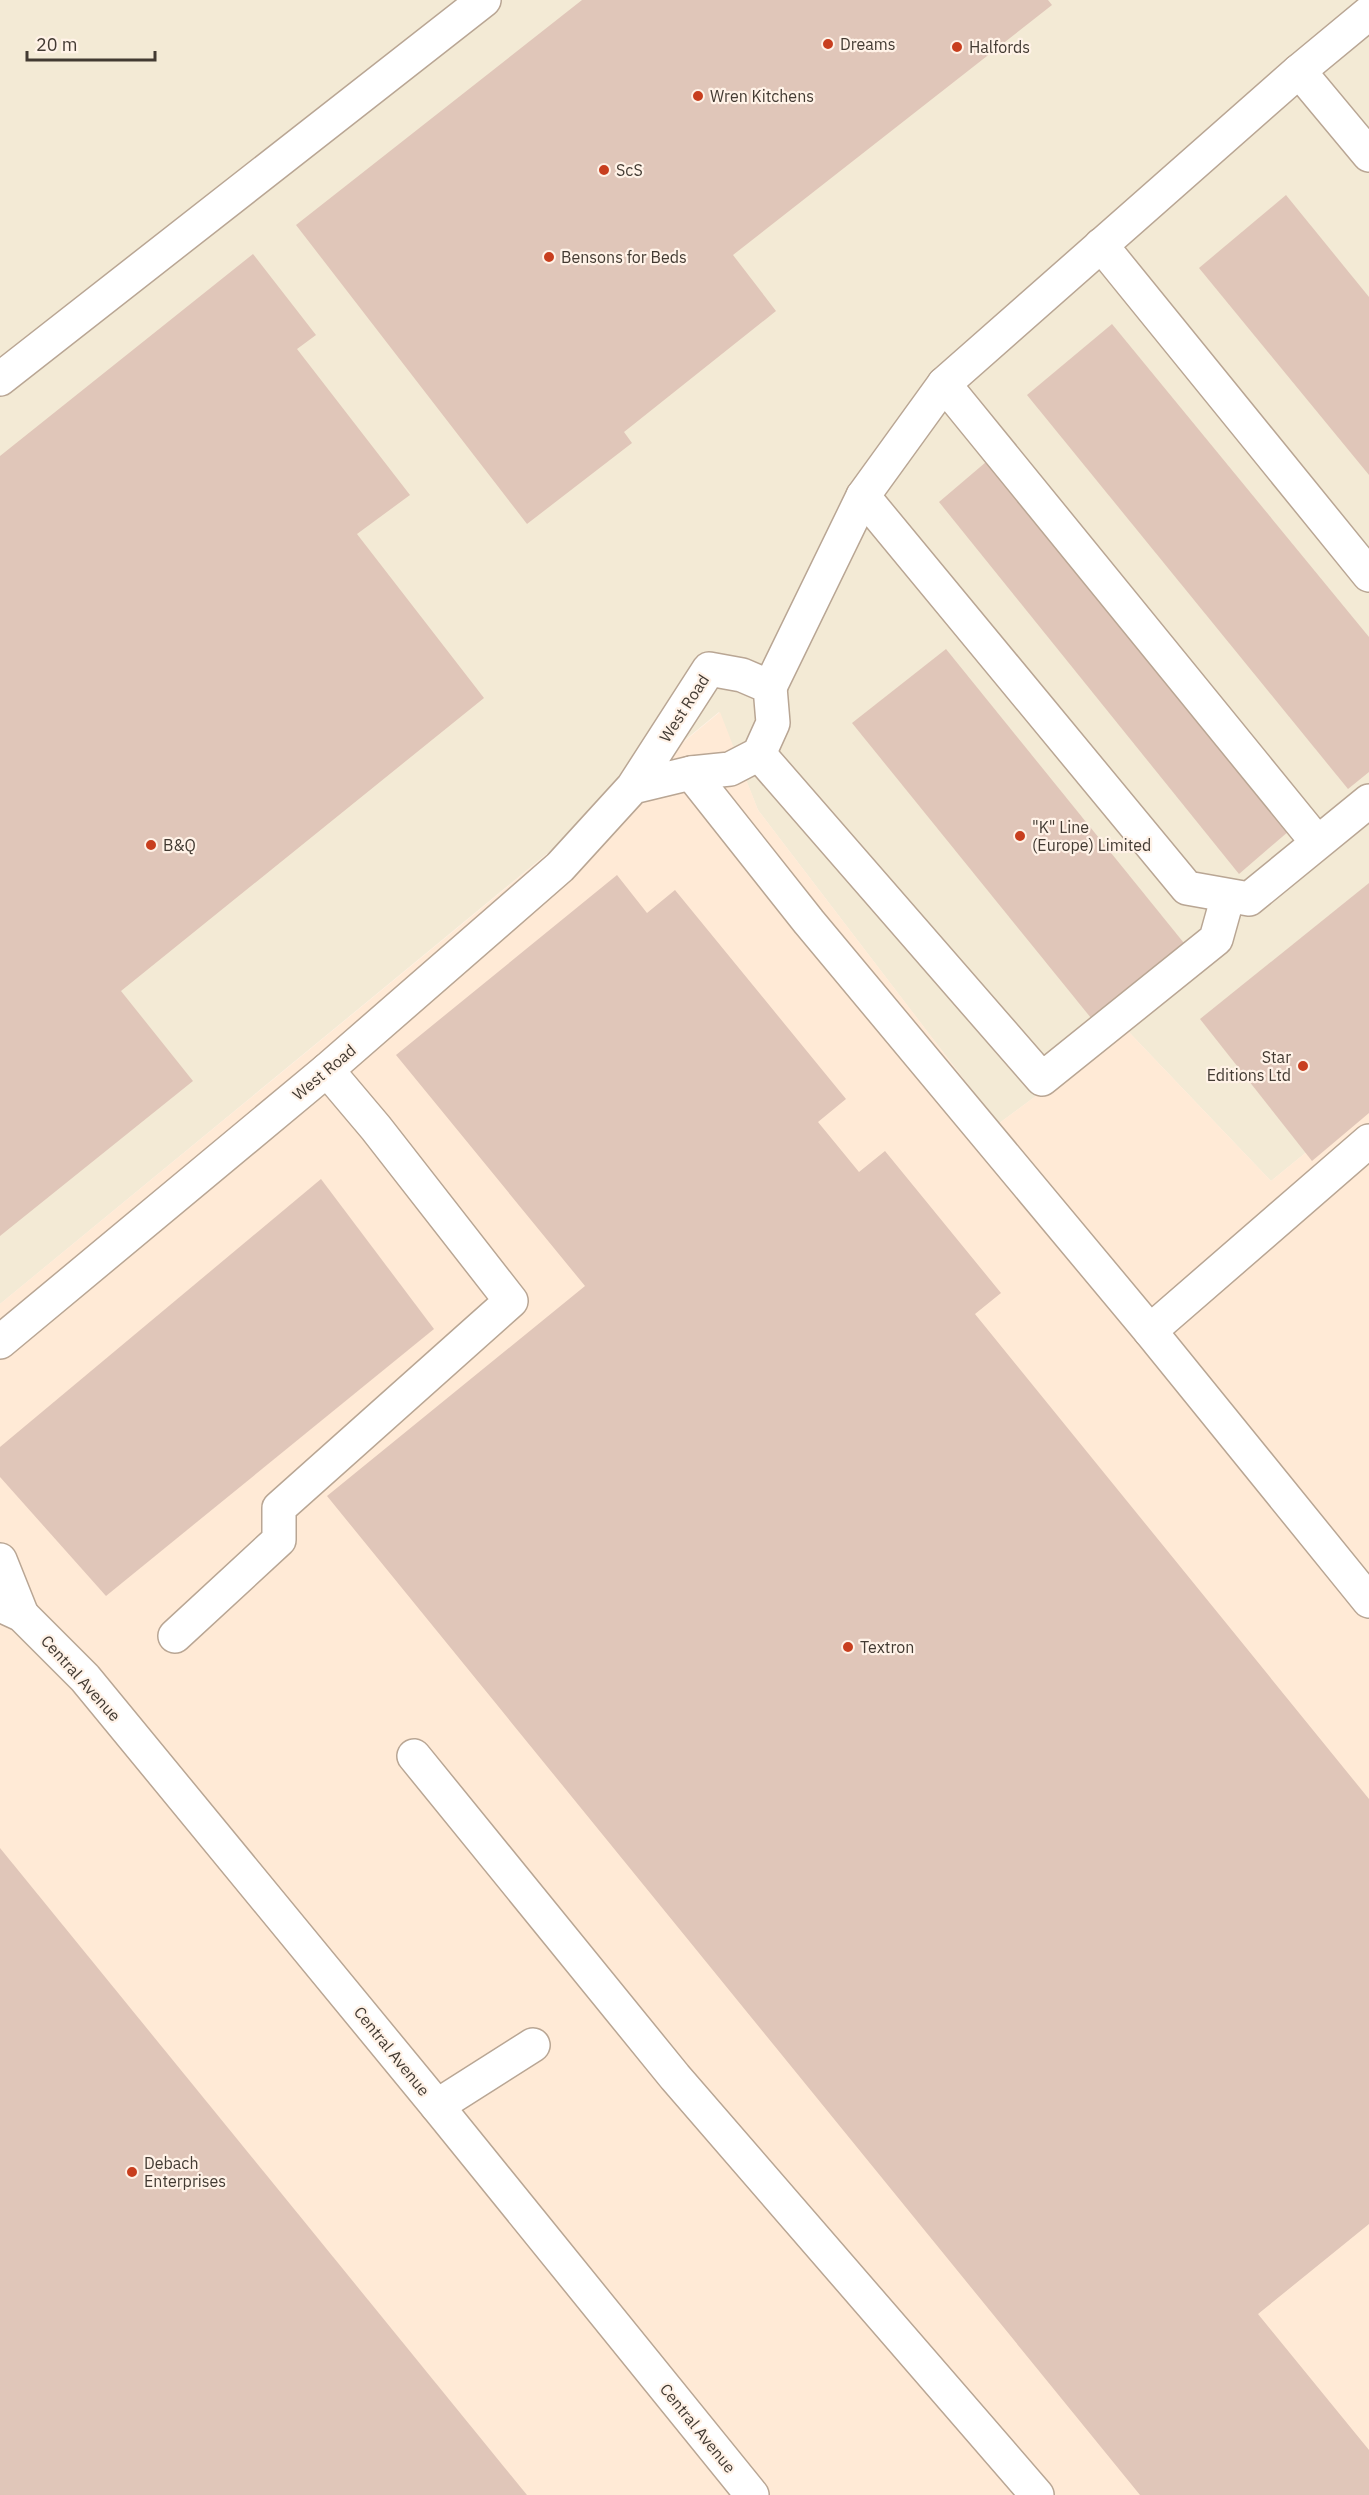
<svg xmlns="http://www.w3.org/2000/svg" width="1369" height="2495" viewBox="0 0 1369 2495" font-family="'IBM Plex Sans',sans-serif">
<rect width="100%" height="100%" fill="#fff2e7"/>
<polygon fill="#f3ead5" points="0,0 1369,0 1369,1101 1271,1181 1126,1029 998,1124 758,810 719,712 0,1304"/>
<polygon fill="#ffead6" points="720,712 758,810 998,1124 1126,1029 1271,1181 1369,1101 1369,2495 0,2495 0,1304"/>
<g fill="#e0c6b9">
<polygon points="582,0 1048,0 1052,5 733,255 776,311 624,432 632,443 527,524 296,225"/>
<polygon points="1286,195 1369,297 1369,475 1199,268"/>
<polygon points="253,254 316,335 297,349 410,495 357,534 484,698 121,991 193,1081 0,1236 0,456"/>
<polygon points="1112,324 1369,637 1369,772 1348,789 1027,395"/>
<polygon points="986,462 1289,831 1239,874 939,502"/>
<polygon points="946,649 1188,948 1091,1018 852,723"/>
<polygon points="617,875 647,913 675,890 846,1099 818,1122 859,1172 885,1151 1001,1293 975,1314 1369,1799 1369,2224 1258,2314 1369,2450 1369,2495 1140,2495 327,1496 585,1286 396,1055"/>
<polygon points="1369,883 1369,1113 1312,1161 1200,1019"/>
<polygon points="321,1179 434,1329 106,1596 0,1477 0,1447"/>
<polygon points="0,1848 527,2495 0,2495"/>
</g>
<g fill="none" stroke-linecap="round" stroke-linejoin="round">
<g stroke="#b9a694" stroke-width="36">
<g id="minor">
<polyline points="1299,71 1369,155"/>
<polyline points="1101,245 1369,575"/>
<polyline points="0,379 484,0"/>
<polyline points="944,384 1317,842"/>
<polyline points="863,496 1187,888 1249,899 1369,801"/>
<polyline points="770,687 863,496 944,384 1299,71 1369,13"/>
<polyline points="759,754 1042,1079 1216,939 1228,896"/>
<polyline points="691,773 809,922 1150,1331 1369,1601"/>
<polyline points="1150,1331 1369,1141"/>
<polyline points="0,1342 327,1070 560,867 633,787 709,669 742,675 770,687 773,723 759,754 730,769 691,773 633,787"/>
<polyline points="0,1560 22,1615"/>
<polyline points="0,1605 22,1615 85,1678 437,2106 752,2495"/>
<polyline points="175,1636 279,1540 279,1508 511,1301 376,1128 327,1070"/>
<polyline points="414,1756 675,2077 1037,2495"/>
<polyline points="437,2106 533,2045"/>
</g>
</g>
<use href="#minor" stroke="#fff" stroke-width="33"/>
</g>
<g fill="#c83e1e" stroke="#fff2e7" stroke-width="2">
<circle cx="828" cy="44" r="6"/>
<circle cx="957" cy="47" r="6"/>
<circle cx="698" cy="96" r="6"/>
<circle cx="604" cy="170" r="6"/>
<circle cx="549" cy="257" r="6"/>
<circle cx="1020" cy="836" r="6"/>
<circle cx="151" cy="845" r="6"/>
<circle cx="1303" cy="1066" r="6"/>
<circle cx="848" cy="1647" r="6"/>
<circle cx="132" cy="2172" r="6"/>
</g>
<g text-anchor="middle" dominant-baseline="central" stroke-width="4.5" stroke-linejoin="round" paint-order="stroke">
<g font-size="16" fill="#423a32" stroke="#fff2e7" text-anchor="start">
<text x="840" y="44">Dreams</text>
<text x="969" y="47">Halfords</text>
<text x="710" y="96">Wren Kitchens</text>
<text x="616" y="170">ScS</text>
<text x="561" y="257">Bensons for Beds</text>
<text x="1032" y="827">"K" Line<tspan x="1032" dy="18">(Europe) Limited</tspan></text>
<text x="163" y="845">B&amp;Q</text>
<text x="1291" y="1057" text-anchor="end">Star<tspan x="1291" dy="18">Editions Ltd</tspan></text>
<text x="860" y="1647">Textron</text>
<text x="144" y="2163">Debach<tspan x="144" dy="18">Enterprises</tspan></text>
</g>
<g font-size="16" fill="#423a32" stroke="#fff2e7">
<text transform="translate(684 708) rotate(-57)">West Road</text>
<text transform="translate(324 1072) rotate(-40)">West Road</text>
<text transform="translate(81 1678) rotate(48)">Central Avenue</text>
<text transform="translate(392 2051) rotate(51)">Central Avenue</text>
<text transform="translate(698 2428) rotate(51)">Central Avenue</text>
</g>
</g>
<path d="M27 51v9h128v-9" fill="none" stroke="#423a32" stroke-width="3"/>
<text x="36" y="51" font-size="18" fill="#423a32" stroke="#fff2e7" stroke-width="4.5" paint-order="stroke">20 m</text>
</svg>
